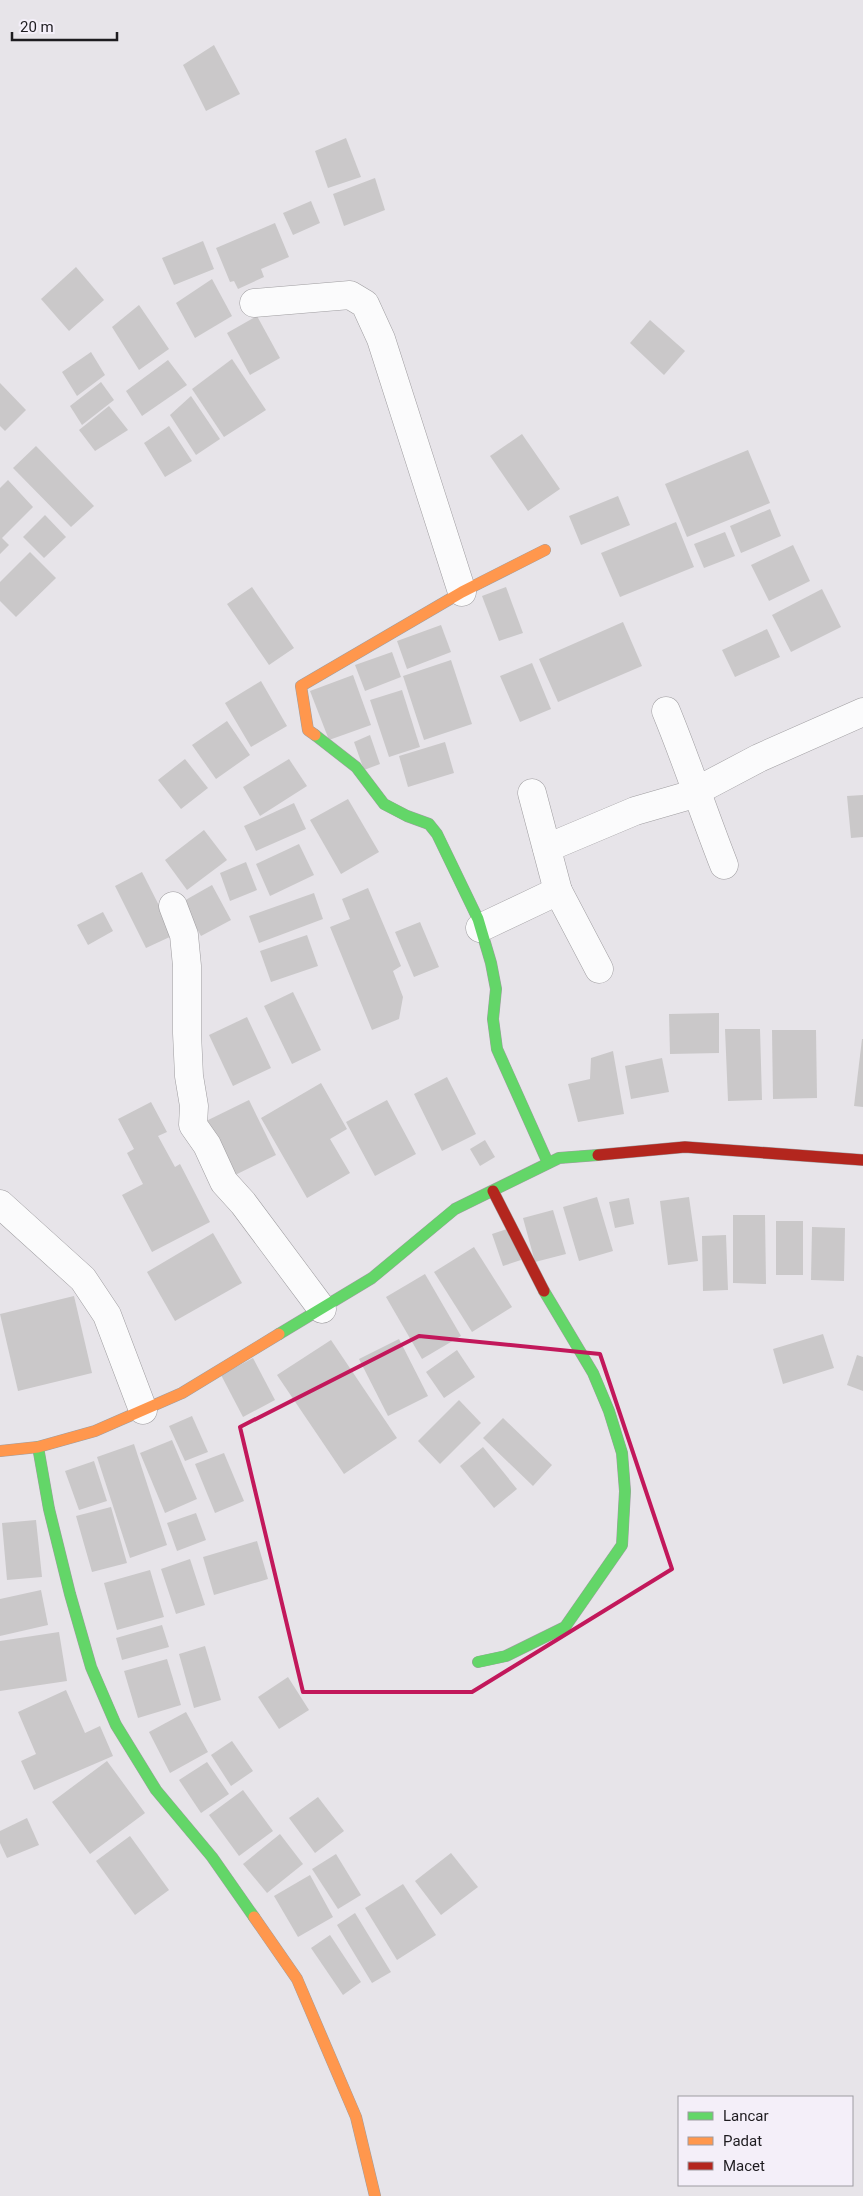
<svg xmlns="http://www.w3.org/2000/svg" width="863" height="2196" viewBox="0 0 863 2196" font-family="Roboto,sans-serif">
<rect width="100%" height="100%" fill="#e7e4e9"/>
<g fill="#cac8c9">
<polygon points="214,45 240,94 206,111 183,65"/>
<polygon points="346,138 361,177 328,188 315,151"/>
<polygon points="375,178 385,210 344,226 333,194"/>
<polygon points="311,201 320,223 293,235 283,213"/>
<polygon points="275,223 289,257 261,269 264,277 238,289 234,281 230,282 216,248"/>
<polygon points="203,241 214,269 174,285 162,258"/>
<polygon points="76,267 104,300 69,331 41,299"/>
<polygon points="212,279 232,316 195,338 176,303"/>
<polygon points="139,305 169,349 139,370 112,327"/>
<polygon points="257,316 280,358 250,375 227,333"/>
<polygon points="650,320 685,351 664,375 630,343"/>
<polygon points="91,352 105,375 77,396 62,372"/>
<polygon points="232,359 266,410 224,437 192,389"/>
<polygon points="168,360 187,385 142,416 126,391"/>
<polygon points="101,382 114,400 82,425 70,406"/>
<polygon points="0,383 26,410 5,431 0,426"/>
<polygon points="191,396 220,439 196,455 170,415"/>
<polygon points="109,406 128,430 95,451 79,430"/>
<polygon points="169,426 192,461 165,477 144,443"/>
<polygon points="522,434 560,489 528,511 490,456"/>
<polygon points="36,446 94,506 71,527 13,468"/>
<polygon points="748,450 770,503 687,537 665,484"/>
<polygon points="8,480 33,507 2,538 9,545 0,554 0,488"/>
<polygon points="618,496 630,525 581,545 569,516"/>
<polygon points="770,509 781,536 741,553 730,526"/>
<polygon points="45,515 66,537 44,558 23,537"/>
<polygon points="676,522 694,567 620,597 601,553"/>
<polygon points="725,532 735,556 704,568 694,544"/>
<polygon points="793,545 810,581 769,601 751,565"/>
<polygon points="30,552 56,578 16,617 0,601 0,582"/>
<polygon points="252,587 294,648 269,665 227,604"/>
<polygon points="506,587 523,633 499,641 482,596"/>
<polygon points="822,589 841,627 791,652 772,615"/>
<polygon points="623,622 642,666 558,702 539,659"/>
<polygon points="441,625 451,652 407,669 397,641"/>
<polygon points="767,629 780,657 735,677 722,650"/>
<polygon points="392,652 401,677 365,691 355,665"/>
<polygon points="451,660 472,724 424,740 403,676"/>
<polygon points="532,663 551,709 520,722 500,676"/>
<polygon points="353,675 371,725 329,740 310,691"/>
<polygon points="261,681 287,726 251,747 225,703"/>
<polygon points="402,690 420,747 389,757 370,700"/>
<polygon points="227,721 250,755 216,779 192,745"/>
<polygon points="370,735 380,764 364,770 354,742"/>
<polygon points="445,742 454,773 408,787 399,756"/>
<polygon points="185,759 208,788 181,809 158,780"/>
<polygon points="289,759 307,786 260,816 243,787"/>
<polygon points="863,795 863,837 851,838 847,796"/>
<polygon points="348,799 379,852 341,874 310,820"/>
<polygon points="294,803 306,829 256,851 244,826"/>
<polygon points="204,830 227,860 187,890 165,860"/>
<polygon points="299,844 314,875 270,896 256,864"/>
<polygon points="246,862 257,890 230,901 220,873"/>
<polygon points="142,872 174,935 146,948 115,886"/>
<polygon points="212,885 231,920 201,936 182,902"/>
<polygon points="368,888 401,966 393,971 403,997 399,1019 372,1030 330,927 350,919 342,899"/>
<polygon points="314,893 323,919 259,943 249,916"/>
<polygon points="103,912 113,931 88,945 77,925"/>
<polygon points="420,922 439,967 414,977 395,932"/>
<polygon points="307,935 318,966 271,982 260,951"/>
<polygon points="293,992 321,1050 292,1064 264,1006"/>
<polygon points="719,1013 719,1053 670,1054 669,1014"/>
<polygon points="247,1017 271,1068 233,1086 209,1035"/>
<polygon points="725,1029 760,1029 762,1100 728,1101"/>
<polygon points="772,1030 816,1030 817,1098 773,1099"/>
<polygon points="862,1039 863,1039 863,1107 854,1106"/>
<polygon points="613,1051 624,1114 578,1122 568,1084 590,1079 591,1058"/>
<polygon points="662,1058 669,1092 631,1099 625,1066"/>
<polygon points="447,1077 476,1134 442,1151 414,1094"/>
<polygon points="321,1083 347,1129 330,1139 350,1173 307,1198 261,1118"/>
<polygon points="249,1100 276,1155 227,1179 200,1124"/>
<polygon points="387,1100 416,1154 375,1176 346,1122"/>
<polygon points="151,1102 167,1132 158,1136 175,1167 180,1164 210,1222 152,1252 122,1195 143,1184 127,1153 134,1149 118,1119"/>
<polygon points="485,1140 495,1157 480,1166 470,1149"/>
<polygon points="597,1197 613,1251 579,1261 563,1207"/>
<polygon points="689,1197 698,1261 668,1265 660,1201"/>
<polygon points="629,1198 634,1224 615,1228 609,1202"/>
<polygon points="553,1210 566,1254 535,1262 523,1218"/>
<polygon points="733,1215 765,1215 766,1284 733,1283"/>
<rect x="776" y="1221" width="27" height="54"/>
<polygon points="812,1227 845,1228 844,1281 811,1280"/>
<polygon points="510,1228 521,1260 503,1266 492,1234"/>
<polygon points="213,1233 242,1283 175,1321 147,1272"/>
<polygon points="726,1235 728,1290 703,1291 702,1236"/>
<polygon points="474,1247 512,1307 472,1332 434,1272"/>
<polygon points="425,1274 461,1336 422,1359 386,1297"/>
<polygon points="74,1296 92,1373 18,1391 0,1314"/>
<polygon points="823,1334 834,1368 783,1384 773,1349"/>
<polygon points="399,1339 428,1396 388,1416 359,1359"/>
<polygon points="331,1340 397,1438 344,1474 277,1375"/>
<polygon points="457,1350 475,1377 444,1398 426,1372"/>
<polygon points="857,1355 863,1357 863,1391 847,1385"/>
<polygon points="253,1358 275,1400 243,1417 221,1375"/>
<polygon points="459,1400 481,1423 440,1464 418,1441"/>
<polygon points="192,1416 208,1452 185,1461 169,1426"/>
<polygon points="503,1418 552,1465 533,1486 483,1438"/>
<polygon points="172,1440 197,1499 165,1513 140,1453"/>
<polygon points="134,1444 167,1545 130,1558 97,1457"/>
<polygon points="483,1447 517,1489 494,1508 460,1466"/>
<polygon points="224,1453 244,1501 215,1513 195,1464"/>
<polygon points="94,1461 107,1501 79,1510 65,1471"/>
<polygon points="111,1507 127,1563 92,1572 76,1516"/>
<polygon points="196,1513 206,1540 177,1551 167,1523"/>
<polygon points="36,1520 42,1577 7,1580 2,1523"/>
<polygon points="257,1541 268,1579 214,1595 203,1557"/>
<polygon points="190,1559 205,1605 176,1614 161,1569"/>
<polygon points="150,1570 164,1617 117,1630 104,1583"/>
<polygon points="41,1590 48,1625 0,1636 0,1599"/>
<polygon points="162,1625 169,1647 122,1660 116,1638"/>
<polygon points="59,1632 67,1681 0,1691 0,1641"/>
<polygon points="205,1646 221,1700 194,1708 179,1654"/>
<polygon points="167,1659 181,1705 138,1718 124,1671"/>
<polygon points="288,1677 309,1710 279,1729 258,1697"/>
<polygon points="66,1690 85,1733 100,1726 113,1756 34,1790 21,1761 36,1754 18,1712"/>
<polygon points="186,1712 208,1752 170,1773 149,1732"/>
<polygon points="232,1741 253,1771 231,1786 211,1755"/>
<polygon points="107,1761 145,1813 90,1854 52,1802"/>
<polygon points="207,1762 229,1794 201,1813 179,1780"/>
<polygon points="243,1790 273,1831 239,1856 209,1815"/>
<polygon points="318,1797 344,1831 315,1853 289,1818"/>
<polygon points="27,1818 39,1845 7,1858 0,1843 0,1831"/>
<polygon points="280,1834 303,1864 267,1893 243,1864"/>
<polygon points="130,1836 169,1890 135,1915 96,1861"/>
<polygon points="451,1853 478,1887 441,1915 415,1881"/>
<polygon points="336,1854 361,1895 338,1909 312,1869"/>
<polygon points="310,1875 333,1917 298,1937 274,1896"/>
<polygon points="403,1884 436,1935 397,1960 365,1908"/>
<polygon points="355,1913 391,1972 372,1983 337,1925"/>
<polygon points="330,1935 361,1982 343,1995 311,1948"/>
</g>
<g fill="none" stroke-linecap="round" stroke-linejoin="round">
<g stroke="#9f9da0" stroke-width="29">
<g id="street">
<polyline points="254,303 350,295 365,304 381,339 462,592"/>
<path d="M666 711C687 762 704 814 724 865"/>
<polyline points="532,793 558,891"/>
<polyline points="547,848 635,811 687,796 759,758 863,712"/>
<polyline points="173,906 184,935 187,966 187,1033 189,1076 194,1106 193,1125 207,1145 224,1182 243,1203 322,1309"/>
<polyline points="480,928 558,891 599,969"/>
<polyline points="0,1204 83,1279 107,1315 143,1410"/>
</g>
</g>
<g stroke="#9f9da0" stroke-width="12">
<g id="fast">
<polyline points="315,735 356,767 384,804 407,816 429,824 437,834 478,919 491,963 496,989 493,1019 497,1049 548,1163"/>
<polyline points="279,1334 372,1278 455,1209 559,1158 598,1155"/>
<polyline points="38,1447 49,1509 70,1594 91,1667 116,1725 156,1790 212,1857 254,1917"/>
<polyline points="478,1662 506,1656 565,1627 622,1545 625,1491 622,1453 609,1411 593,1373 544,1291"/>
</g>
</g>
<g stroke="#9f9da0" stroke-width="12">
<g id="slow">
<polyline points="315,735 308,730 301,686 462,592 545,550"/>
<polyline points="0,1451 38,1447 95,1431 182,1393 279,1334"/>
<polyline points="254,1917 297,1979 356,2117 375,2196"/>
</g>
</g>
<g stroke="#9f9da0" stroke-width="12">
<g id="jam">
<polyline points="598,1155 685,1147 863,1160"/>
<polyline points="493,1191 544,1291"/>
</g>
</g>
<use href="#street" stroke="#fbfbfc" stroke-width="28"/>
<use href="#fast" stroke="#63d668" stroke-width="11"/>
<use href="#slow" stroke="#ff974d" stroke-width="11"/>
<use href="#jam" stroke="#b3261e" stroke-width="11"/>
</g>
<path fill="none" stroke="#c2185b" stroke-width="4" stroke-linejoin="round" d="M419 1336 600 1354 672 1569 472 1692H303L240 1427Z"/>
<rect x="678" y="2096" width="175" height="90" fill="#f4eff9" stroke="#9e9ba2"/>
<rect x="688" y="2112" width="25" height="8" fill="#63d668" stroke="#9e9ba2"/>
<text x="723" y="2121" font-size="15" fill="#1e1c20">Lancar</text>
<rect x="688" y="2137" width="25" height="8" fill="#ff974d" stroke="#9e9ba2"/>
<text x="723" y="2146" font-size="15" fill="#1e1c20">Padat</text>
<rect x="688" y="2162" width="25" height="8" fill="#b3261e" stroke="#9e9ba2"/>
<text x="723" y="2171" font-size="15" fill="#1e1c20">Macet</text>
<path d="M12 32v8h105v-8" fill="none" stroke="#1e1c20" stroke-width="2.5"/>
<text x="20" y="32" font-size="15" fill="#1e1c20" stroke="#f4eff9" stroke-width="4" paint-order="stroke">20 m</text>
</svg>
